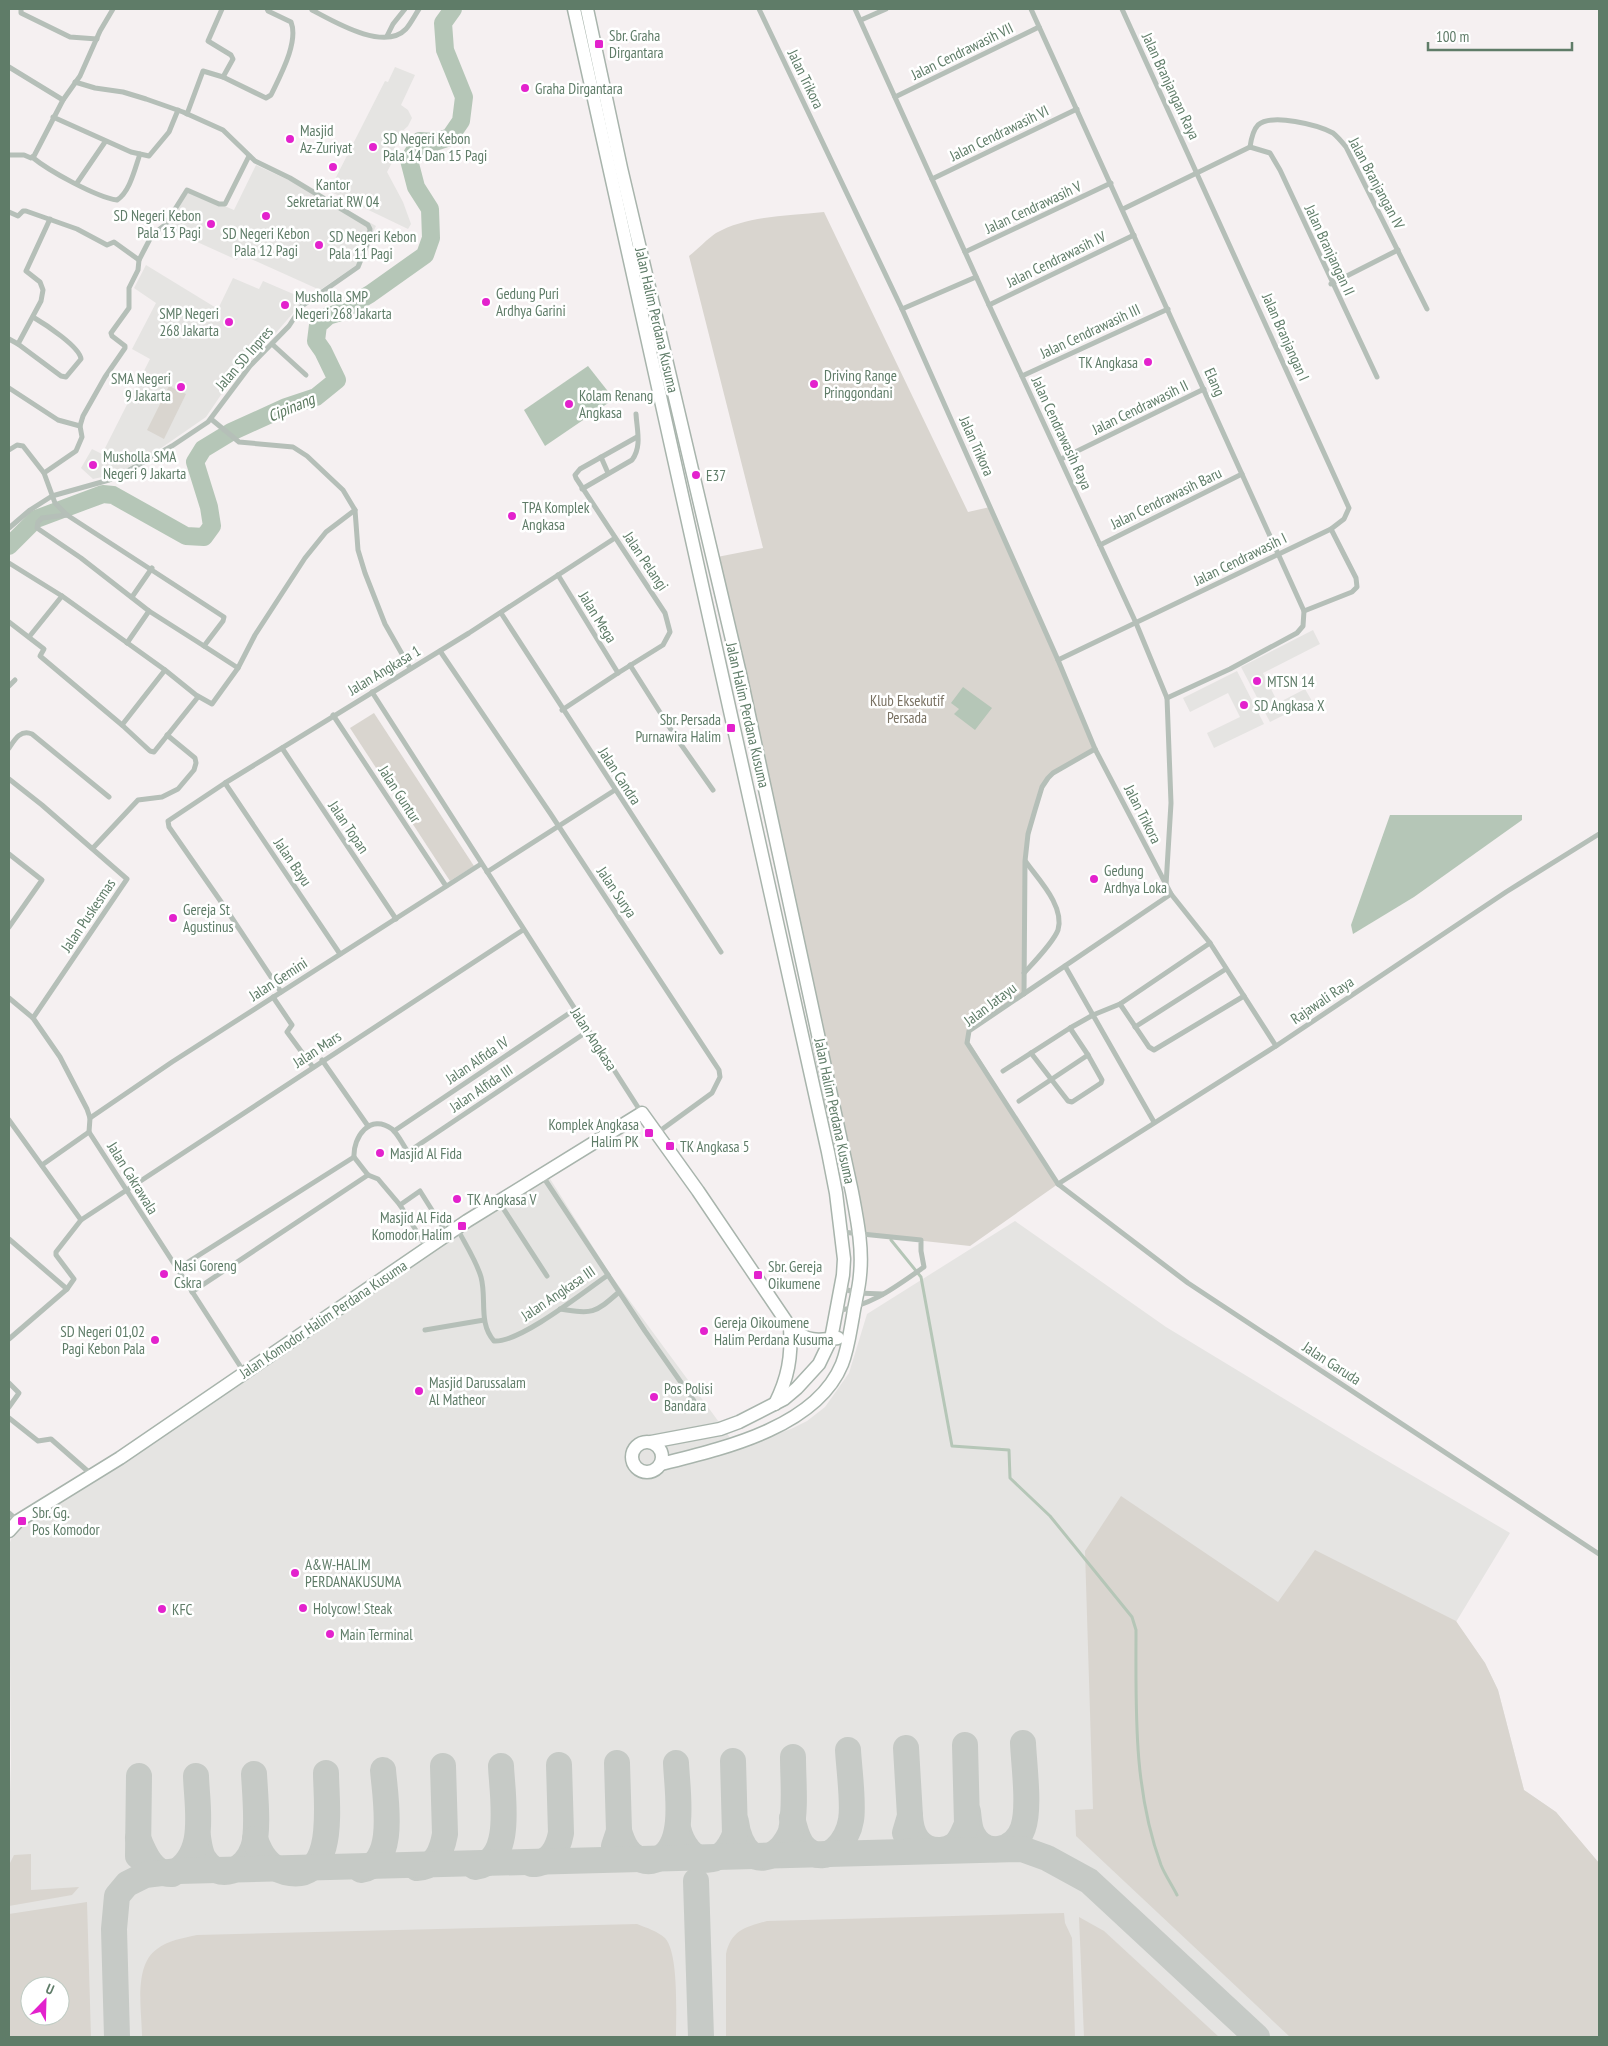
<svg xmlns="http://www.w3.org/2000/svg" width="1608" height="2046" viewBox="0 0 1608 2046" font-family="'PT Sans Narrow',sans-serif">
<rect width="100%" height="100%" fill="#f5f0f1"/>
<g fill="#e5e4e2" fill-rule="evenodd">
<polygon points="395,67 415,75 401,105 408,110 412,118 408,126 394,139 396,155 387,172 403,202 411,224 408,229 329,191 385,81 388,82"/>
<polygon points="256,165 323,196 376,226 358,264 320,290 240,254 237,260 164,227 189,191 234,210"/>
<polygon points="146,265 218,309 233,278 259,289 263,281 305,299 275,334 244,361 206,417 151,455 116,474 93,479 81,468 92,449 102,454 150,359 132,349 156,303 134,288"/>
<polygon points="1313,630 1320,644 1263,673 1278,703 1305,689 1312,701 1270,722 1241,667"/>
<polygon points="1237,671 1264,724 1214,748 1207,733 1240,717 1228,693 1190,712 1183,698"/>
<path d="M547 1174 610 1274 727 1433 735 1447 791 1429 807 1421 825 1407 849 1373 867 1314 1015 1221 1166 1327 1362 1446 1510 1533 1456 1622 1485 1663 1498 1690 1524 1790 1556 1812 1599 1863V2037H9V1820L11 1764 9 1545 14 1531 18 1525ZM30 1986H60V2016H30Z"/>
</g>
<g fill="#d9d5cf" fill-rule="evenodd">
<path d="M824 212 968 512 990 507 1095 749 1048 778 1035 810 1025 861 1024 994 969 1031 967 1038 1058 1184 970 1246 859 1234 712 558 763 548 689 256C698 249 707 239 716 233 748 215 788 216 824 212Z"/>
<polygon points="169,386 186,394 164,439 147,430"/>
<polygon points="374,713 474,866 450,881 350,728"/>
<polygon points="1121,1496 1278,1602 1315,1550 1456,1621 1485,1663 1498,1690 1524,1790 1556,1812 1599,1863 1599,2037 1290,2037 1076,1836 1075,1810 1093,1809 1085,1551"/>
<polygon points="31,1854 31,1890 79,1887 72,1895 9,1906 9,1865 14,1855"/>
<path d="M87 1902 91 2037H9V1914ZM30 1986H60V2016H30Z"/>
<path d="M1064 1913 1065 1923 1072 1938 1075 2037H726V1954C731 1930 746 1927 767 1921Z"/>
<polygon points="1079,1917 1104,1931 1219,2037 1084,2037"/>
<path d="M637 1924C647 1928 657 1931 665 1938 679 1953 676 2015 676 2037H142C142 2011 133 1966 157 1949 168 1940 184 1938 197 1935Z"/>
</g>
<g fill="#b5c6b7">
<polygon points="588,366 614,399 545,446 524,410"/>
<polygon points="963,687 992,708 975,730 954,714 959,709 951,703"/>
<polygon points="1390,815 1522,815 1522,820 1414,897 1353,934 1351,925"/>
</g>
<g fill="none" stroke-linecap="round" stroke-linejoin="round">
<path stroke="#b5c6b7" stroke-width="3" d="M891 1240 921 1277 952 1446 1009 1450 1010 1478 1050 1516 1132 1617 1136 1630C1136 1709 1133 1789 1161 1865 1165 1875 1172 1885 1177 1895"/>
<polyline stroke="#b5c6b7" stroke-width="18" points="9,546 36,519 103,494 113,495 186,536 204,537 212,526 209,507 195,462 203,449 231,432 286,407 316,397 337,380 323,351 316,341 318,325 328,316 338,313 370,294 425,255 431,238 430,209 416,187 409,160 420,141 435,142 450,137 461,121 464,97 445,50 443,23 453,9"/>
<g stroke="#c6cac6" stroke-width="26">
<path d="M968 1812C969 1820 969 1828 973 1835 985 1858 1015 1851 1023 1828 1030 1808 1024 1766 1023 1743"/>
<path d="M910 1816C911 1834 920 1851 940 1850 945 1850 951 1848 955 1845 961 1840 964 1831 967 1824L965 1745"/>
<path d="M792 1818C795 1828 797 1842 806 1849 828 1868 848 1840 851 1820 854 1804 849 1769 848 1750"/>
<path d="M736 1822C739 1847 756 1872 781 1848 785 1843 789 1838 791 1831 796 1808 793 1781 793 1757"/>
<path d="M678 1828C687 1866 722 1872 735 1834L733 1761"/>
<path d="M619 1831C623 1844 628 1856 642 1860 650 1863 657 1860 663 1856 686 1839 677 1789 676 1763"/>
<polyline points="905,1833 910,1816 906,1748"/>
<path d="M198 1837C199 1844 200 1853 204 1859 219 1883 246 1870 253 1848 259 1832 255 1793 254 1774"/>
<path d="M138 1838C144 1853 153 1875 172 1874 208 1856 197 1809 196 1776"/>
<path d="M255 1839C261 1855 268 1867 285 1872 338 1885 326 1802 326 1773"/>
<polyline points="614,1846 619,1831 617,1763"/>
<polyline points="138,1856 139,1776"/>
<path d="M532 1864C550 1864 558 1849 561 1833L559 1765"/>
<path d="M475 1867C515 1863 502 1794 501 1766"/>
<path d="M417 1868C436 1867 442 1851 445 1834L443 1766"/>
<path d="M361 1870C398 1864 385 1797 383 1770"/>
<polyline points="696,1881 701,2037"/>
<polyline points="117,2037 114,1929 117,1896 127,1884 145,1875 178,1871 1022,1849 1047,1858 1089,1881 1257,2037"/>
</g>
<g stroke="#a8b4ac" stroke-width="15">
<g id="secondary">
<polyline points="574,9 828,1152 836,1193 844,1259 843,1275 831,1339 819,1364 797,1388 784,1399 739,1422 720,1429 651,1442"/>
<path d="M587 9 621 168 741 678 852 1192C857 1219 863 1247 860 1275 859 1289 855 1302 853 1316 850 1332 848 1349 842 1364 816 1428 721 1449 661 1464"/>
<path d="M775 1404C788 1378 792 1357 790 1327"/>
<circle cx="647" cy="1457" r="15"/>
<path d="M9 1531 18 1521 120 1458 467 1221 642 1113 698 1191 790 1327C807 1342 817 1341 838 1338"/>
</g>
</g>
<g stroke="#b5bfb8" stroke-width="5">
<polyline points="21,9 21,13 70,37 97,39"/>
<polyline points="759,9 902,309 1058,660 1095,749 1171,894 1210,943 1276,1046"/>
<polyline points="855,9 989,305 1136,623 1167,698 1171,803 1166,885"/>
<polyline points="1031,9 1304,611 1303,626 1297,633 1230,669 1167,698"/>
<path d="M312 10C333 21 384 52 406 29 411 23 415 15 419 9"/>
<polyline points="861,20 886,9"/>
<polyline points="387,36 393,24 405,9"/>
<polyline points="9,67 63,100"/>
<path d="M223 77 266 98 271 95C280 76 299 42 291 22L268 11 267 9"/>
<polyline points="895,97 1039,27"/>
<polyline points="187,114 203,71 223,77 233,59 231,55 208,41 222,9"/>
<polyline points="53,117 131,152 149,156 169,132 178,110"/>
<path d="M1250 147C1251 140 1253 130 1258 125 1272 113 1318 125 1333 133 1338 137 1342 142 1346 147L1427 309"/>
<polyline points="1250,147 1270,153 1280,170 1377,377"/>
<polyline points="9,155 24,155 31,158 34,156 63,100 80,76 100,31 113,9"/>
<path d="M32 157C49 171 96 197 117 200 130 192 135 168 140 154"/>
<polyline points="932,179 1077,109"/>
<polyline points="77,183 105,142"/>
<polyline points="1123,209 1250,147"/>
<polyline points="9,212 18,216 23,211 26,211 77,229 107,245 114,242 139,260"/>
<polyline points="965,252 1111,183"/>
<polyline points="1331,284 1398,250"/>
<polyline points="989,305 1134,235"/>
<polyline points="902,309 976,277"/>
<path d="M9 339 18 344 61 376 66 377 81 359C80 347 45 324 33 317"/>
<polyline points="18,344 41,301 43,290 40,282 26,271 50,219"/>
<polyline points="272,344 306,375"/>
<polyline points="1022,376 1168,309"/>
<polyline points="9,388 58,420 80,426"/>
<polyline points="211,419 239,442 293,447 307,456 343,490 355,510 358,550 365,573 385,624 410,668"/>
<polyline points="9,450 17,445 23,446 44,473"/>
<polyline points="601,457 608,473"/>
<polyline points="1061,459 1204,389"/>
<path d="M582 489 632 460C642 447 637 430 636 414"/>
<polyline points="67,515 42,518 38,522 37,528 81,558 149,611 204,646"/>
<polyline points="9,528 30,510 52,496 109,480 131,469 172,446 208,422 250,366 289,326 302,306 358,267 369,240 370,229 368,225 290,178 255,161 223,130 183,112 146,99 123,92 95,88 75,82"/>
<polyline points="1100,545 1242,474"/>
<polyline points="9,563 62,596 165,670 196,695 212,704 238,668 255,635 305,558 326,532 355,510"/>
<polyline points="558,575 618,673"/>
<polyline points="132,597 152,568"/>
<polyline points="1304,611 1352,592 1357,587 1356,578 1331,529"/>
<polyline points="501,613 721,952"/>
<polyline points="9,622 44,649 40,656 122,725 165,670"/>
<polyline points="29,637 62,596"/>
<polyline points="127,643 149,611"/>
<polyline points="440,651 550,813 719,1070 720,1077 712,1093 657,1133"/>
<polyline points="1058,660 1331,529 1344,519 1349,508 1122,9"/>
<polyline points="630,665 675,736 713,790"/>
<polyline points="238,668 204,646 223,621 224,617 67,515 55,503 44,473 76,451 82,437 80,426 83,416 105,377 125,348 125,346 112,336 111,333 129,308 129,288 138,270 139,260 152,235 165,225 187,190 219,204 225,204 249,156"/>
<polyline points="9,686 15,680"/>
<polyline points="372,692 641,1112"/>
<polyline points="562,710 618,673 663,645 670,632 665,613 576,478 575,475 580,469 637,437"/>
<polyline points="333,715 446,886"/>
<polyline points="122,725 150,751 154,752 198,697"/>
<path d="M9 748C15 739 21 729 32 734L109 797"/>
<polyline points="282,748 396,919"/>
<polyline points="9,779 42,805 127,879 33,1018"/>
<polyline points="225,783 340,954"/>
<polyline points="93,848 138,800 162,797 178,789 194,770 196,763 195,758 167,735"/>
<polyline points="9,854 42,880 9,927"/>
<polyline points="487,872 615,790"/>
<polyline points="1171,894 969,1031 967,1043 1058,1184 1188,1283 1599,1554"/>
<polyline points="1065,966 1154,1122"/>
<path d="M1024 973C1034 962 1053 943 1058 930 1065 906 1038 879 1026 862"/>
<polyline points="281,992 224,906 169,827 168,821 225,783 469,633 615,538"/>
<polyline points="1024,994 1025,861 1028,834 1035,810 1042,787 1048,778 1053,773 1095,749"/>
<polyline points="273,997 292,1025 287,1032 312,1066"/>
<polyline points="9,998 33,1018 60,1057 87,1109 90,1118 89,1132 244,1372"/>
<polyline points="1120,1004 1149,1047 1154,1050 1244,996"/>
<polyline points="1135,1027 1226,969"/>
<polyline points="1031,1053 1068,1101 1072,1102 1101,1083 1102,1080 1088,1055 1070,1028"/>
<polyline points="322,1060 368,1126"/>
<polyline points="1003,1071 1070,1028 1093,1015 1120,1004 1210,943"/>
<polyline points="1019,1101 1088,1055"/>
<polyline points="90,1118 172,1062 481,864"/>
<polyline points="9,1120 81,1220"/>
<polyline points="394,1131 574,1010"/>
<polyline points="42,1165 89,1132"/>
<polyline points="542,1175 645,1331 694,1401"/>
<polyline points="1058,1184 1276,1046 1506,892 1599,834"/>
<polyline points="499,1202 547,1276"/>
<polyline points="400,1205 420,1191 447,1234"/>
<path d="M457 1228C465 1244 476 1260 481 1277 487 1299 478 1323 494 1341 520 1343 585 1291 608 1275"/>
<polyline points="9,1239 67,1289"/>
<path d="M427 1248 400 1205 378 1179 368 1175 354 1157C353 1137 370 1113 392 1129 398 1134 403 1145 408 1152L588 1031"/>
<polyline points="177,1269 354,1157"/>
<polyline points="841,1288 857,1293 883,1294"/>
<polyline points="192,1292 368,1175"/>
<path d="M560 1309C593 1314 594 1314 619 1292"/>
<path d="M837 1311C873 1305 895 1287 924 1267L921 1251V1240L842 1232"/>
<polyline points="425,1330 484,1320"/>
<polyline points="9,1339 67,1289 74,1279 56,1255 56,1252 81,1220 523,930"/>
<polyline points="9,1383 19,1393 9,1407"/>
<polyline points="9,1418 38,1441 51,1439 91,1474"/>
<polyline points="9,1513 17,1520"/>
</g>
<use href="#secondary" stroke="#fff" stroke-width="12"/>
</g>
<g fill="#e322cd" stroke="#fff" stroke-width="2">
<rect x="594" y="39" width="10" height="10" rx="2.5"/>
<circle cx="525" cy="88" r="5"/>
<circle cx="290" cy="139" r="5"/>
<circle cx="373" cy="147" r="5"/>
<circle cx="333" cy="167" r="5"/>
<circle cx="266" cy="216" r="5"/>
<circle cx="211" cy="224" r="5"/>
<circle cx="319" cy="245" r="5"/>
<circle cx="486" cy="302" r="5"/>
<circle cx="285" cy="305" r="5"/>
<circle cx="229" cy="322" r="5"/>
<circle cx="1148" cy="362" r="5"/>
<circle cx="814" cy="384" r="5"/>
<circle cx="181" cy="387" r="5"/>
<circle cx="569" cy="404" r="5"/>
<circle cx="93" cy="465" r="5"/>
<circle cx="696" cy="475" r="5"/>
<circle cx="512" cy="516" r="5"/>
<circle cx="1257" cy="681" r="5"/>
<circle cx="1244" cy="705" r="5"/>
<rect x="726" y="723" width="10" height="10" rx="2.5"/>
<circle cx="1094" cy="879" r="5"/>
<circle cx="173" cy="918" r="5"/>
<rect x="644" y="1128" width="10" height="10" rx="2.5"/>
<rect x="665" y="1141" width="10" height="10" rx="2.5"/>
<circle cx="380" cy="1153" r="5"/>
<circle cx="457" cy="1199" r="5"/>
<rect x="457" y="1221" width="10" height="10" rx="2.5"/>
<circle cx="164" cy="1274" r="5"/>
<rect x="753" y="1270" width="10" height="10" rx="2.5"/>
<circle cx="704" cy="1331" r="5"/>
<circle cx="155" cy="1340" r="5"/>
<circle cx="419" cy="1391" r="5"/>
<circle cx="654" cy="1397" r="5"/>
<rect x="17" y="1516" width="10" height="10" rx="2.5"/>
<circle cx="295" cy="1573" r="5"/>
<circle cx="303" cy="1608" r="5"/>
<circle cx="162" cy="1609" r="5"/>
<circle cx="330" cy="1634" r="5"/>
</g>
<g text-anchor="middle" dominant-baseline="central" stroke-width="5" stroke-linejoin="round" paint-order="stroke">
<g font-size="15" fill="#5f7c68" stroke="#fff" text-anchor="start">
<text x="609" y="35">Sbr. Graha<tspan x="609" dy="17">Dirgantara</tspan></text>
<text x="535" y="88">Graha Dirgantara</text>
<text x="300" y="130">Masjid<tspan x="300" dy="17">Az-Zuriyat</tspan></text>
<text x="383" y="138">SD Negeri Kebon<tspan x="383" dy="17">Pala 14 Dan 15 Pagi</tspan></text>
<text x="333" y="184" text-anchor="middle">Kantor<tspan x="333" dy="17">Sekretariat RW 04</tspan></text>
<text x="201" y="215" text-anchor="end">SD Negeri Kebon<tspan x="201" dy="17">Pala 13 Pagi</tspan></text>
<text x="266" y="233" text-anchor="middle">SD Negeri Kebon<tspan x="266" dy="17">Pala 12 Pagi</tspan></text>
<text x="329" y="236">SD Negeri Kebon<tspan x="329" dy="17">Pala 11 Pagi</tspan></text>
<text x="496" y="293">Gedung Puri<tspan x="496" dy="17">Ardhya Garini</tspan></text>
<text x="295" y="296">Musholla SMP<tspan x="295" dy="17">Negeri 268 Jakarta</tspan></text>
<text x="219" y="313" text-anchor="end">SMP Negeri<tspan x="219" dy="17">268 Jakarta</tspan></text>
<text x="1138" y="362" text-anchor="end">TK Angkasa</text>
<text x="824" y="375">Driving Range<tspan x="824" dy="17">Pringgondani</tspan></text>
<text x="171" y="378" text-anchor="end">SMA Negeri<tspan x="171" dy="17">9 Jakarta</tspan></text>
<text x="579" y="395">Kolam Renang<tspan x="579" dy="17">Angkasa</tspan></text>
<text x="103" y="456">Musholla SMA<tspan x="103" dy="17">Negeri 9 Jakarta</tspan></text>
<text x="706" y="475">E37</text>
<text x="522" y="507">TPA Komplek<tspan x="522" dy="17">Angkasa</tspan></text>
<text x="1267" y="681">MTSN 14</text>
<text x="1254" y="705">SD Angkasa X</text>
<text x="721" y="719" text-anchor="end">Sbr. Persada<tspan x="721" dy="17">Purnawira Halim</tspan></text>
<text x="1104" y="870">Gedung<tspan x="1104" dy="17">Ardhya Loka</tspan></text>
<text x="183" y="909">Gereja St<tspan x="183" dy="17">Agustinus</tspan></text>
<text x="639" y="1124" text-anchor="end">Komplek Angkasa<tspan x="639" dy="17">Halim PK</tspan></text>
<text x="680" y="1146">TK Angkasa 5</text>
<text x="390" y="1153">Masjid Al Fida</text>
<text x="467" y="1199">TK Angkasa V</text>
<text x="452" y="1217" text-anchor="end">Masjid Al Fida<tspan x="452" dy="17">Komodor Halim</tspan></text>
<text x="174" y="1265">Nasi Goreng<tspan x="174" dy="17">Cskra</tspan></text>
<text x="768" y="1266">Sbr. Gereja<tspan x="768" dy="17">Oikumene</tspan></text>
<text x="714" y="1322">Gereja Oikoumene<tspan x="714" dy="17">Halim Perdana Kusuma</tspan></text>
<text x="145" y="1331" text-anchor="end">SD Negeri 01,02<tspan x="145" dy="17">Pagi Kebon Pala</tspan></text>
<text x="429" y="1382">Masjid Darussalam<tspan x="429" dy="17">Al Matheor</tspan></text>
<text x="664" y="1388">Pos Polisi<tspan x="664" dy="17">Bandara</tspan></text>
<text x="32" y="1512">Sbr. Gg.<tspan x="32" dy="17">Pos Komodor</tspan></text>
<text x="305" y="1564">A&amp;W-HALIM<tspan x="305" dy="17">PERDANAKUSUMA</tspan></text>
<text x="313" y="1608">Holycow! Steak</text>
<text x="172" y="1609">KFC</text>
<text x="340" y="1634">Main Terminal</text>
</g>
<g font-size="15" fill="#5f7c68" stroke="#fff">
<text transform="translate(962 51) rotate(-26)">Jalan Cendrawasih VII</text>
<text transform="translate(806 79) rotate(64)">Jalan Trikora</text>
<text transform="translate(1171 86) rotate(65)">Jalan Branjangan Raya</text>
<text transform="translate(999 133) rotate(-26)">Jalan Cendrawasih VI</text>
<text transform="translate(1377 183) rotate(62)">Jalan Branjangan IV</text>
<text transform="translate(1033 207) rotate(-25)">Jalan Cendrawasih V</text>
<text transform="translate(1330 250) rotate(65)">Jalan Branjangan II</text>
<text transform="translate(1056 259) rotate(-26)">Jalan Cendrawasih IV</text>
<text transform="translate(657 320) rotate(77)">Jalan Halim Perdana Kusuma</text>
<text transform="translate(1090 331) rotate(-25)">Jalan Cendrawasih III</text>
<text transform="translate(1286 337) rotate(66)">Jalan Branjangan I</text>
<text transform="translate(244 358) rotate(-49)">Jalan SD Inpres</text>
<text transform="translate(1215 382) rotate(66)">Elang</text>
<text transform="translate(1140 407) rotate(-26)">Jalan Cendrawasih II</text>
<text transform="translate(1062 433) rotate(65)">Jalan Cendrawasih Raya</text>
<text transform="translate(977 446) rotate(66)">Jalan Trikora</text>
<text transform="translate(1166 498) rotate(-26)">Jalan Cendrawasih Baru</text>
<text transform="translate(1240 559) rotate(-26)">Jalan Cendrawasih I</text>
<text transform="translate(646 561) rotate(56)">Jalan Pelangi</text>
<text transform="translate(598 617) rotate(58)">Jalan Mega</text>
<text transform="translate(384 670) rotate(-31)">Jalan Angkasa 1</text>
<text transform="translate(748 715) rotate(77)">Jalan Halim Perdana Kusuma</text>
<text transform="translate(620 776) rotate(57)">Jalan Candra</text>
<text transform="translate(400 794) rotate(57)">Jalan Guntur</text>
<text transform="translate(1143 814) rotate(63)">Jalan Trikora</text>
<text transform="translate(349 827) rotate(56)">Jalan Topan</text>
<text transform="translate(293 862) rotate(56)">Jalan Bayu</text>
<text transform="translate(617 892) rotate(56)">Jalan Surya</text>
<text transform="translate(88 915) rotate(-56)">Jalan Puskesmas</text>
<text transform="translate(278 979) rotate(-33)">Jalan Gemini</text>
<text transform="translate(1322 1000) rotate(-34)">Rajawali Raya</text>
<text transform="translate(990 1004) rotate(-37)">Jalan Jatayu</text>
<text transform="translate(594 1039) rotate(57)">Jalan Angkasa</text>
<text transform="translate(317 1049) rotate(-33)">Jalan Mars</text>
<text transform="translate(477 1060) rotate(-34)">Jalan Alfida IV</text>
<text transform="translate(481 1088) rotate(-34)">Jalan Alfida III</text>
<text transform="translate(835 1111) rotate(78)">Jalan Halim Perdana Kusuma</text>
<text transform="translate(133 1178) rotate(58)">Jalan Cakrawala</text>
<text transform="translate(558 1293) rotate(-34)">Jalan Angkasa III</text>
<text transform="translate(323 1319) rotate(-34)">Jalan Komodor Halim Perdana Kusuma</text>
<text transform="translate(1332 1363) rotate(33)">Jalan Garuda</text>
</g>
<g font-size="15" fill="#797162" stroke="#fff">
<text x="907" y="700">Klub Eksekutif<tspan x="907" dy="17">Persada</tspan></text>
</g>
<g font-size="16" font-style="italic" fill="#5a785e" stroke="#fff">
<text transform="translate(291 407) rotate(-23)">Cipinang</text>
</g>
</g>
<rect width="1608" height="2046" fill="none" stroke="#5f7c68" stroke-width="20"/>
<g transform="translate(45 2001) rotate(23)"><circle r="24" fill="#ffffff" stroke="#bfcbc3"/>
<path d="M0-4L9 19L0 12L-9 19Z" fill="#e322cd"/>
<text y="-8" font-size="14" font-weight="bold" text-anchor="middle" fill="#5f7c68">U</text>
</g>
<path d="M1428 42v8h144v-8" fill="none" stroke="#5f7c68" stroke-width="2.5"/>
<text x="1436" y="42" font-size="15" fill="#5f7c68" stroke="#ffffff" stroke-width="4" paint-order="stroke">100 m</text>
</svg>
